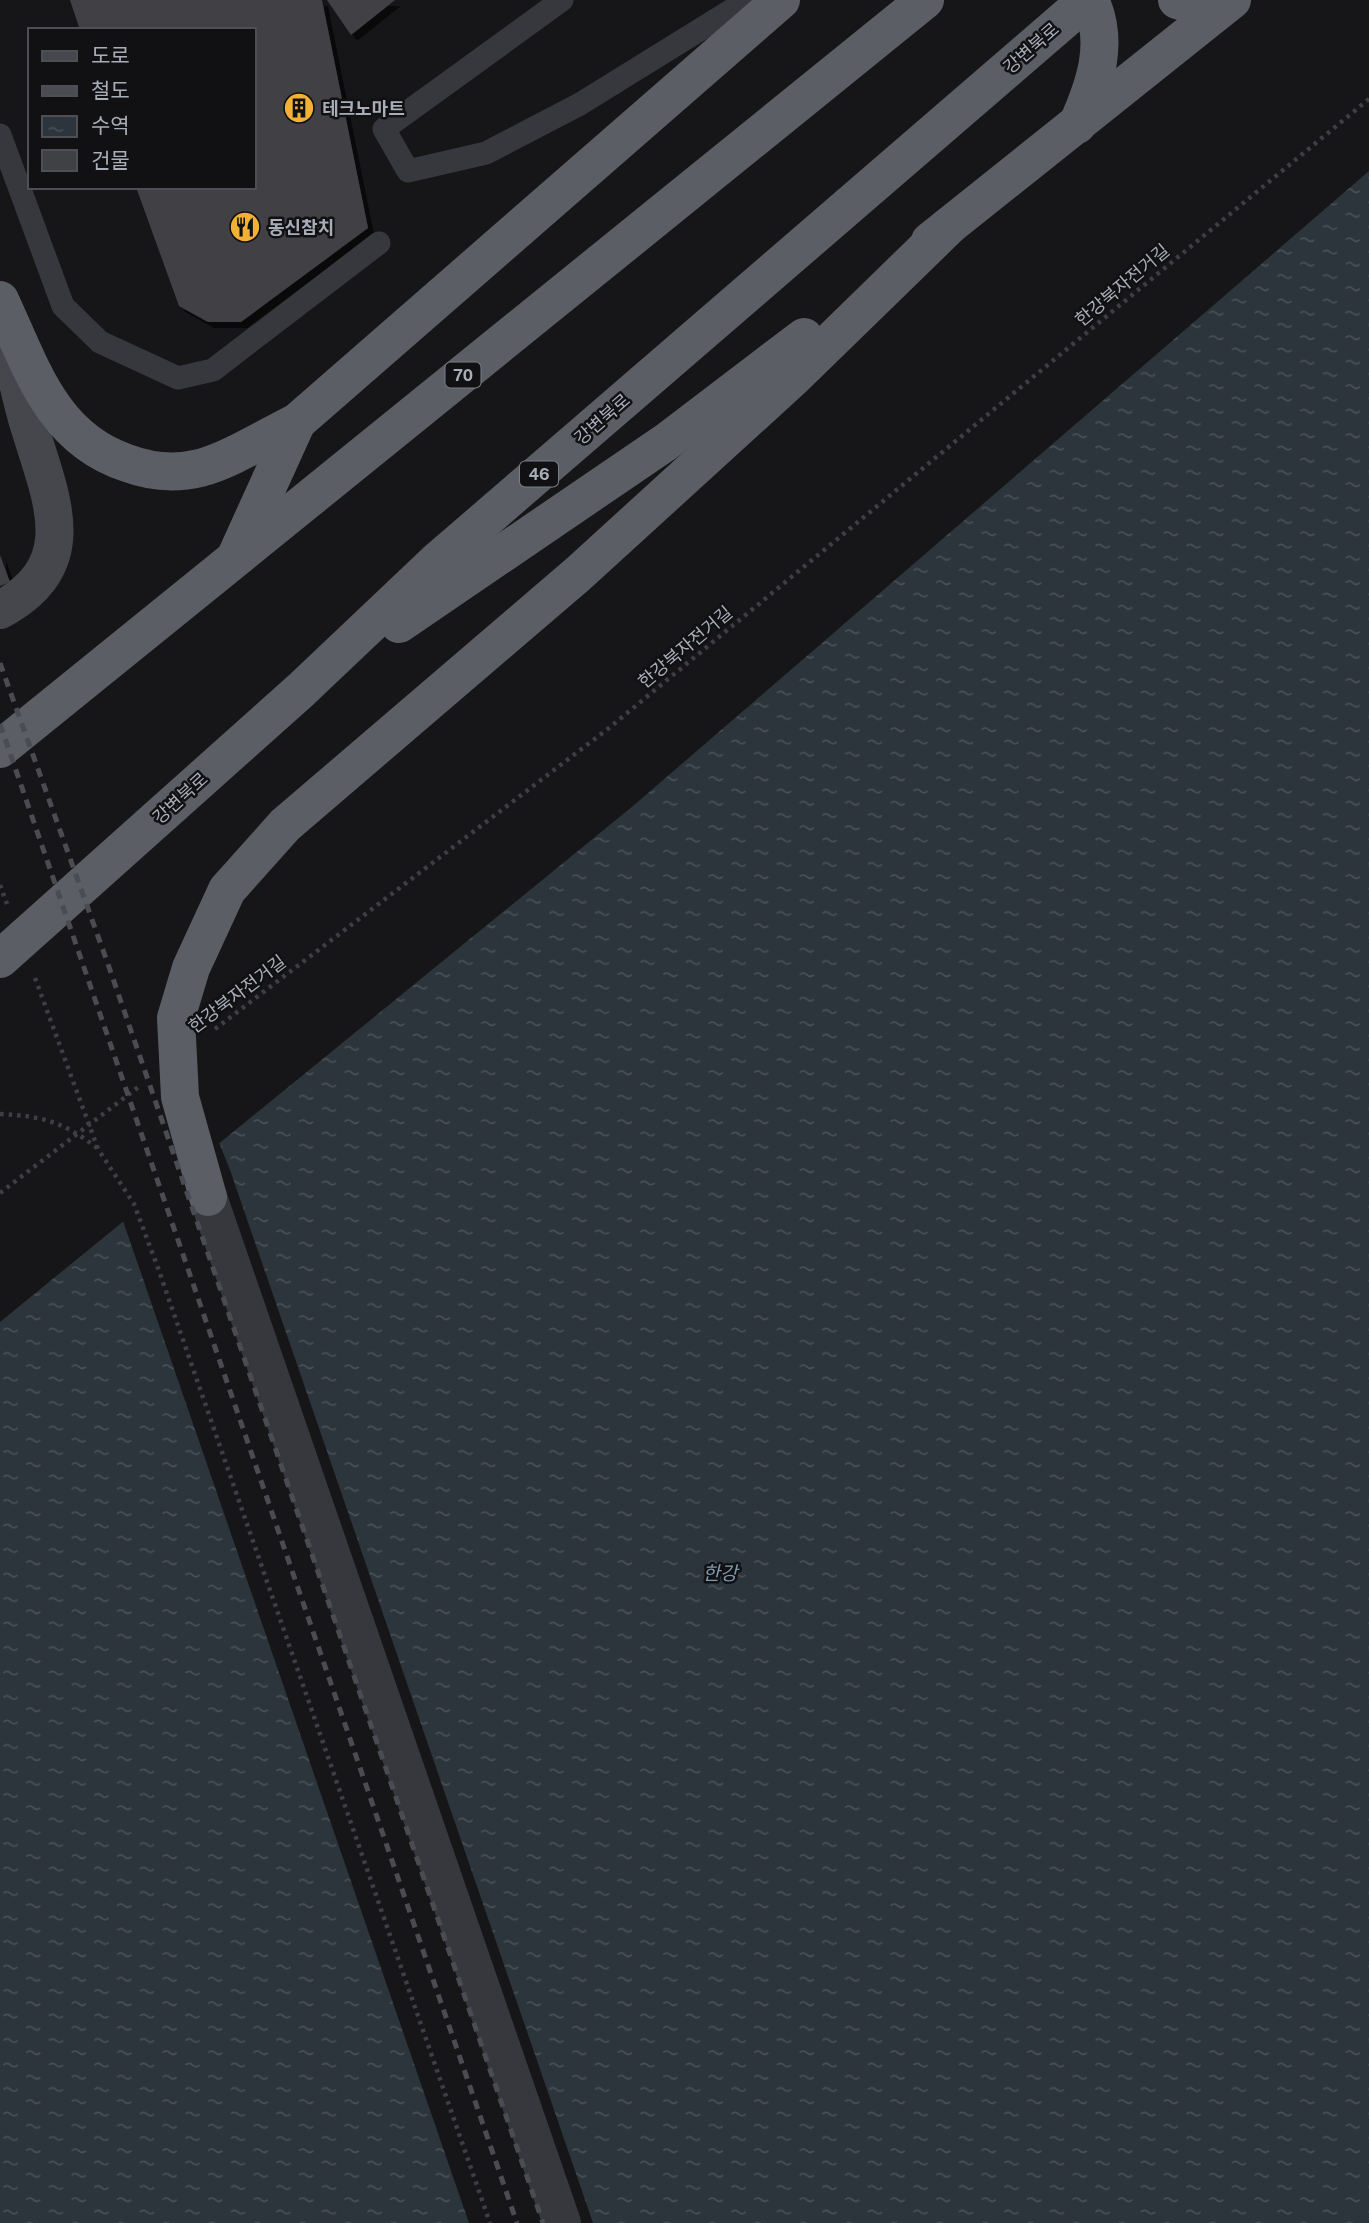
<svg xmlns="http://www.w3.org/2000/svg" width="1369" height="2223" viewBox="0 0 1369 2223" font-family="'Public Sans','Noto Sans KR',sans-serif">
<defs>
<pattern id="water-ripples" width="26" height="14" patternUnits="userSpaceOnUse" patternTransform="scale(1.75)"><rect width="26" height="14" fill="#2c353c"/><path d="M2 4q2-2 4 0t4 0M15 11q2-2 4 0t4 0" fill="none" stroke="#485056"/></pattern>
<filter id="shadow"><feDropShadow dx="6" dy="6" stdDeviation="0" flood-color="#0009"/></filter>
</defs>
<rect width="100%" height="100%" fill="#161618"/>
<polygon fill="url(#water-ripples)" points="1369,171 1369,2223 0,2223 0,1322 633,806"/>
<polygon fill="#161618" points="218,1140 230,1170 593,2223 469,2223 122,1218"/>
<g fill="#404145" filter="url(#shadow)">
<polygon points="70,0 322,0 368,228 241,322 208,322 179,306 136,187 254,187 254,30 80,30"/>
<polygon points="327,0 395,0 351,35"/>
<polygon points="0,555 10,582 0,586"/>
</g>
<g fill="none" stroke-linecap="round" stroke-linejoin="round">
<g stroke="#3d3f44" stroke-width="4.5" stroke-dasharray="3.5 5" stroke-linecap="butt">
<polyline points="0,885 7,904"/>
<polyline points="35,978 98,1149 134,1204 158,1268 490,2223"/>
<polyline points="215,1029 609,728 1369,99"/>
<path d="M0 1114C42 1116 64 1122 97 1148"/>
<polyline points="0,1193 141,1085"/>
</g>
<g stroke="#37383d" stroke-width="23">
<polyline points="562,0 384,129 408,171 486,153 580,104 748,0"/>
<polyline points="0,135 63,306 100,342 178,378 213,370 379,243"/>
</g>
<polyline stroke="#37383d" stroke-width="38" points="208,1197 562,2223"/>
<path stroke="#45474d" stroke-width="38" d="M0 610C82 566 53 503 31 432 21 401 15 369 8 338"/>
<g stroke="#5b5e65" stroke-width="38">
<polyline points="1177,0 1194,5 1225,5"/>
<path d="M1077 125C1095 85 1110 42 1090 0"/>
<polyline points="930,241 1232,0"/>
<path d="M0 300C31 366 51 438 127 463 151 472 175 474 200 468 231 460 268 436 297 422L781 0"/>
<polyline points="237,554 297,422"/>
<polyline points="399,624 666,442 804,337"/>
<polyline points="0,749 925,0"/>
<polyline points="0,959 301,690 436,562 1087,0"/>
<polyline points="208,1197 180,1097 176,1018 191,968 227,890 285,825 578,574 794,377 949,226"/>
</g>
<g stroke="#4a4c52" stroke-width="5" stroke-dasharray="9 7" stroke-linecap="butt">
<polyline points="0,663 109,967 543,2223"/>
<polyline points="0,724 517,2223"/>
</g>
</g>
<defs>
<g id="building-disc" transform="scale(1.575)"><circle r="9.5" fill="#f2b134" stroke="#111113"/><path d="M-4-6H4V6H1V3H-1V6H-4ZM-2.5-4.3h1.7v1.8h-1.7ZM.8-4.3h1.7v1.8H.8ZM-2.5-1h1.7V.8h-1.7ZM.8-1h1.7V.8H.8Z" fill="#111"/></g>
<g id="restaurant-disc" transform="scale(1.575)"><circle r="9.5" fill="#f2b134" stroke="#111113"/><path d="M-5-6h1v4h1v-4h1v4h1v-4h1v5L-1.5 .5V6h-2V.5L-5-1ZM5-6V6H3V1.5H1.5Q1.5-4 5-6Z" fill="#111"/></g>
</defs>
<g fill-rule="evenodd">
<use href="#building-disc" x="299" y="108"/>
<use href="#restaurant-disc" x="245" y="227"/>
</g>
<g text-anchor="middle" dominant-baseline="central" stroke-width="5" stroke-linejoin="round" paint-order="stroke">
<g fill="#111113" stroke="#7b7e86" stroke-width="2">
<rect x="445.5" y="362.5" width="35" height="25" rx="5"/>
<rect x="520" y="461.5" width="38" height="25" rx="5"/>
</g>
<g font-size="16" font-weight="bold" fill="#a8adb8">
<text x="463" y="375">70</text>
<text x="539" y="474">46</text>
</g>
<g font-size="18" fill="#a8adb8" stroke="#111113">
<text transform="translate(1031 48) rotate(-41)">강변북로</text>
<text transform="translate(1122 285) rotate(-40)">한강북자전거길</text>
<text transform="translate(602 419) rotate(-41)">강변북로</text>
<text transform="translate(685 647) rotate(-40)">한강북자전거길</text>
<text transform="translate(180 798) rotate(-42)">강변북로</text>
<text transform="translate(237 994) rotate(-37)">한강북자전거길</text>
</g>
<g font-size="18" font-weight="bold" fill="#a8adb8" stroke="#111113" text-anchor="start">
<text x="322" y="108">테크노마트</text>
<text x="268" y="227">동신참치</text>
</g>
<g font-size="19" font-style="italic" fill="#7f9bb3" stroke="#111113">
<text x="720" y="1573">한강</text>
</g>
</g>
<rect x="28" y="28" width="228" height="161" fill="#111113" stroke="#4d4f55" stroke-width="2"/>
<rect x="42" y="51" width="35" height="10" fill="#45474d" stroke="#4d4f55" stroke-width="2"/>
<text x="91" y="63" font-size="21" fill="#a8adb8">도로</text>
<rect x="42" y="86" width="35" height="10" fill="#4a4c52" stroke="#4d4f55" stroke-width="2"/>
<text x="91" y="98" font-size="21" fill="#a8adb8">철도</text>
<rect x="42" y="116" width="35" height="21" fill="url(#water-ripples)" stroke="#4d4f55" stroke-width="2"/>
<text x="91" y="133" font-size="21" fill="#a8adb8">수역</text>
<rect x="42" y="150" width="35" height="21" fill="#404145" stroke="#4d4f55" stroke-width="2"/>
<text x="91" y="168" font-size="21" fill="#a8adb8">건물</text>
</svg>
